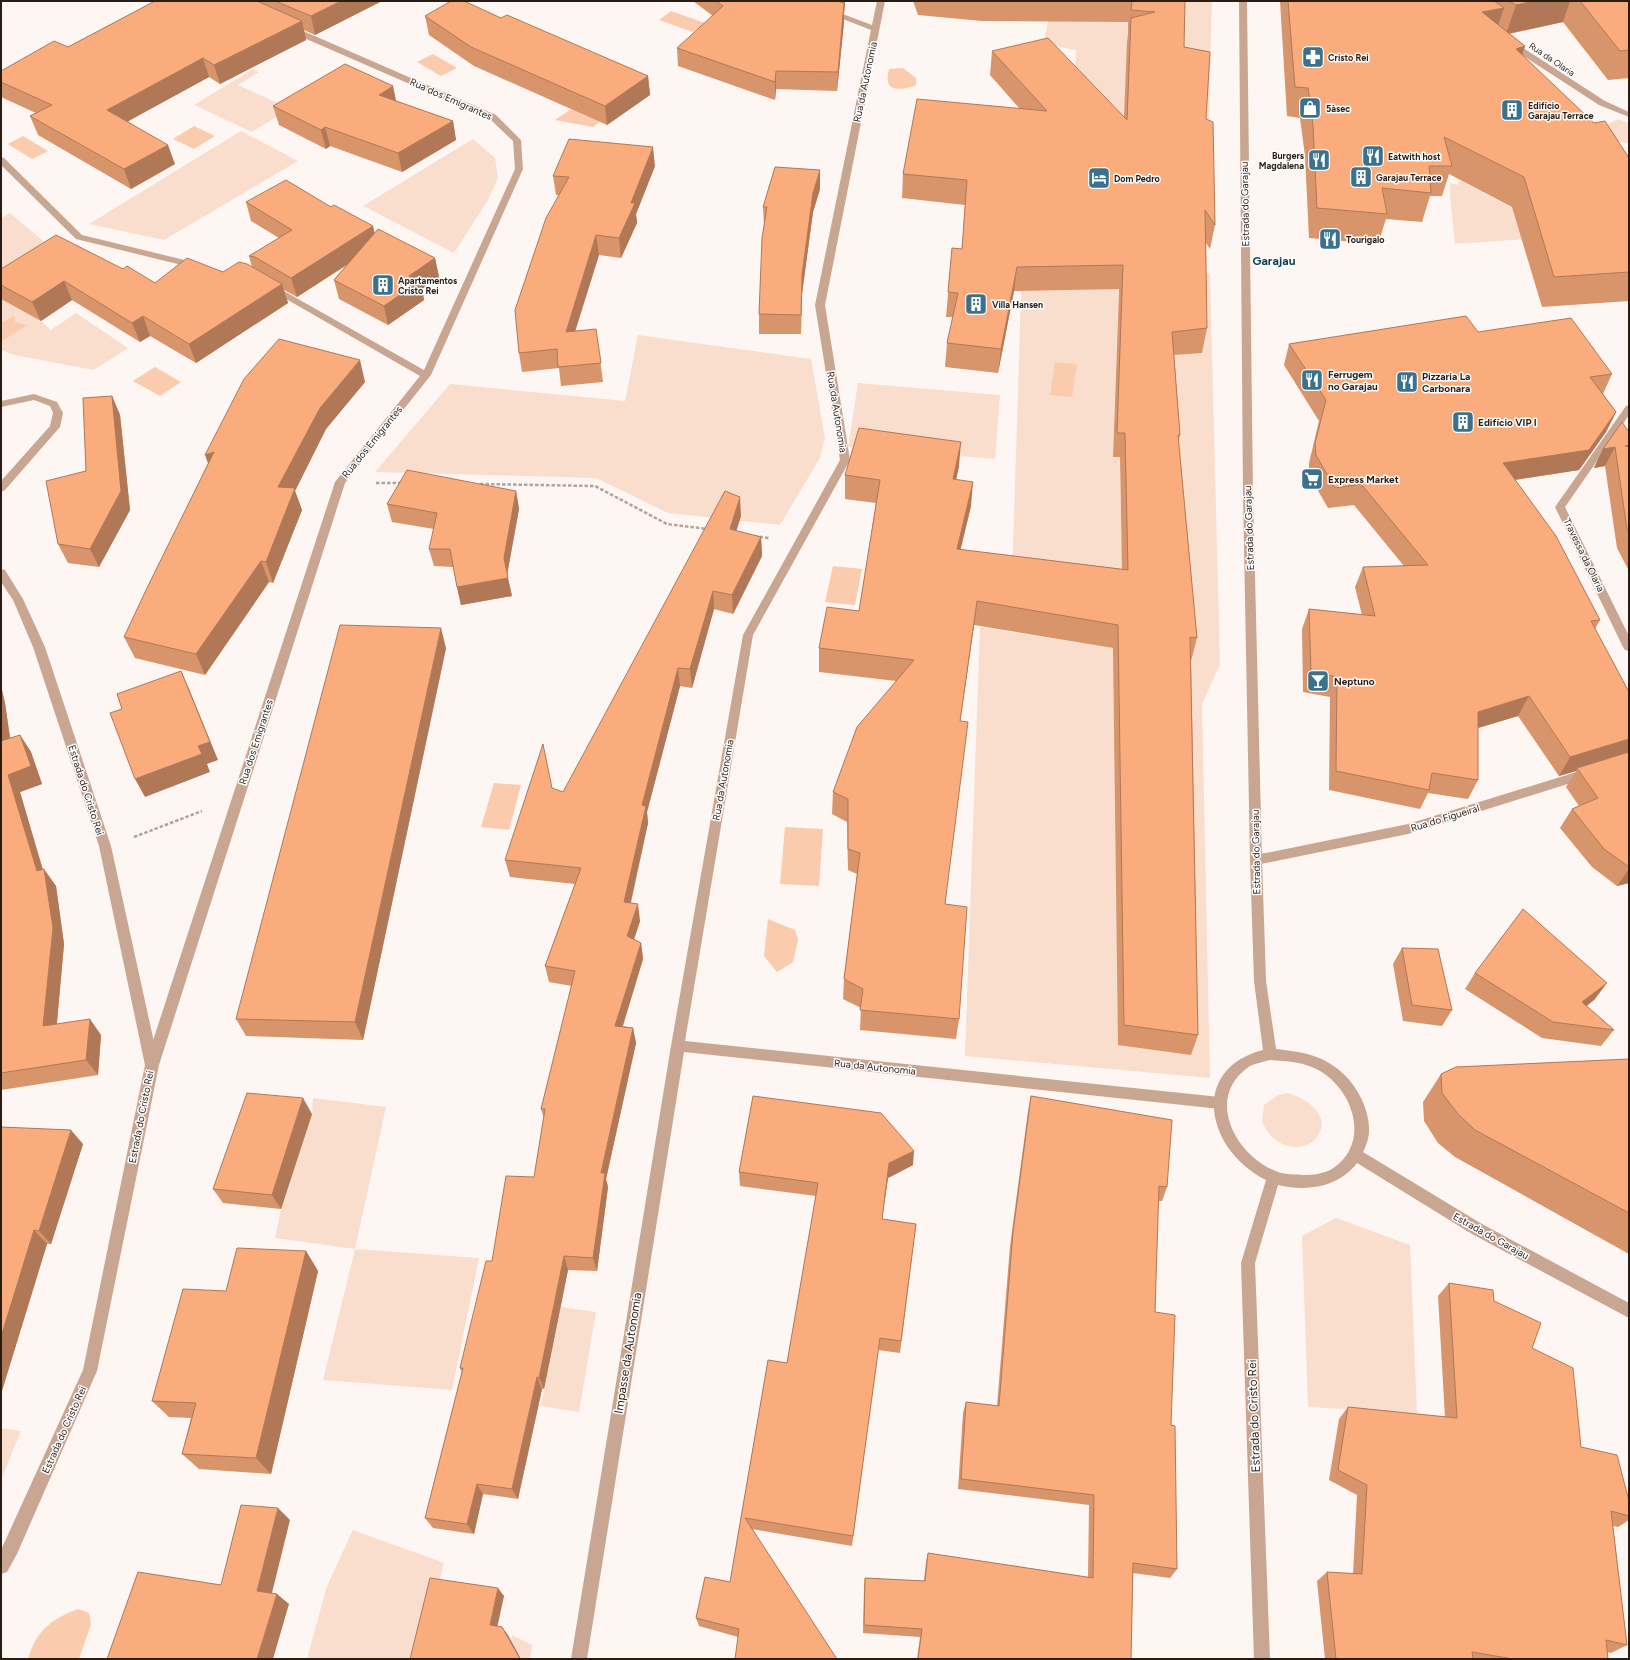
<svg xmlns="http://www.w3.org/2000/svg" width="1630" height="1660" viewBox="0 0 1630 1660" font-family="Figtree,sans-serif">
<rect width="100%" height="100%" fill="#fdf6f2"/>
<g fill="#f9dece">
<polygon points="1053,1 1212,1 1208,146 1129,5 1124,130 1071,129 1076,50 1043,44"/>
<polygon points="253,69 259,72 238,85 282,105 312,95 252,132 194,105"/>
<polygon points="1618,119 1629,123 1629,144 1607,138 1599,129"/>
<polygon points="241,131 298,161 164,240 89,224"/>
<polygon points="473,139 495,158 498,178 488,200 454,253 363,206"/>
<polygon points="1459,180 1566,236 1455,244 1450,196 1450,183 1458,185"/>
<polygon points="10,213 57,253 1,285 1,218"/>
<polygon points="1022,263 1119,272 1113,457 1174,459 1167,356 1179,273 1210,274 1220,665 1202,704 1210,1078 965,1056 980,627 1191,660 1120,471 1123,594 1012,580"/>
<polygon points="1,299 41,321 51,330 76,313 128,348 94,370 14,355 1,350"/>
<polygon points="638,335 811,359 825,438 820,458 780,525 668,513 596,478 375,472 450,384 625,401"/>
<polygon points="858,383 1000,395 995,459 848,447"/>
<path d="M1287 1093C1306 1097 1334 1117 1316 1138 1305 1152 1283 1148 1272 1137 1267 1132 1265 1127 1262 1121L1264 1105 1278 1095Z"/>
<polygon points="313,1098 386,1107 355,1249 479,1258 452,1390 323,1380 355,1249 275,1238 281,1209 312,1114"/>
<polygon points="1336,1218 1410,1245 1417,1413 1308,1407 1302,1236"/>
<polygon points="560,1307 596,1312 579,1412 541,1406"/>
<polygon points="1,1428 21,1431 1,1480"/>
<polygon points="353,1530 444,1563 420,1659 307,1659 327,1586"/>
<polygon points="512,1635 532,1645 530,1659 507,1659"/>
</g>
<g fill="#fbcbae">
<polygon points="671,11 705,23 693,32 659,20"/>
<polygon points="433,54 457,68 441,76 417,62"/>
<path d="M903 68 916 78V85C910 88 890 93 888 82 887 78 888 73 889 69Z"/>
<polygon points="571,109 600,122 593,127 555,120"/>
<polygon points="194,126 215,136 194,149 173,139"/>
<polygon points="23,136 48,151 32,159 8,144"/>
<polygon points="13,316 15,317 15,322 27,325 1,342 1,323"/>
<polygon points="1055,362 1077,364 1072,397 1050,395"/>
<polygon points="155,367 181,382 160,396 133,381"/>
<polygon points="833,566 862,569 855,605 825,602"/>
<polygon points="494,783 521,785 509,830 481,827"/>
<polygon points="785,827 823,829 819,886 780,884"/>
<polygon points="768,919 795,930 798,940 793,962 777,972 764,956"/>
<path d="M78 1609 89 1613 91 1624 79 1659H28C36 1631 51 1619 78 1609Z"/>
</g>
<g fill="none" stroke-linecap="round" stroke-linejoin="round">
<g stroke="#afa5a0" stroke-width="2.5" stroke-dasharray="3.5 2" stroke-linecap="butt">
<polyline points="376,483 403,483"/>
<polyline points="480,484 595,486 667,524 707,529"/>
<polyline points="754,536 769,538"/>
<polyline points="134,837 202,811"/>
</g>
<polygon fill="#c9a692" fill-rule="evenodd" points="34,394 57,402 63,413 60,427 5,490 1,492 1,481 50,426 53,413 50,406 34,400 1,407 1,401"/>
<g fill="#c9a692" fill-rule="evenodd">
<polygon points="877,1 885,1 825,305 850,460 753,635 685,1041 1220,1097 1225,1099 1227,1103 1225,1107 1220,1109 684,1052 587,1659 571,1659 671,1046 743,635 840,460 815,305 871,30 825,12 829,10 832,10 872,25"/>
<polygon points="288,27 294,27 496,115 521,140 523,169 431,375 345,483 159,1065 157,1069 152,1071 147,1069 145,1065 335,482 420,376 267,288 272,285 275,286 424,370 515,169 513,141 490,119 288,31"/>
<polygon points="1508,42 1514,42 1605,101 1629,112 1629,117 1599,105 1508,46"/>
<polygon points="1,157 4,158 82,235 201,264 203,266 198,269 76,239 1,165"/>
<polygon points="1629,405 1629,415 1565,507 1629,636 1629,651 1625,650 1623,647 1555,507 1626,406"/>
<polygon points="1586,769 1590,771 1592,774 1590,777 1408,834 1256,865 1252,864 1250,860 1252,856 1256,855 1408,824"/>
</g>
<g fill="#c9a692" fill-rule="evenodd">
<path d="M1239 1H1247L1253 494 1262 860 1266 981 1276 1049C1294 1051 1313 1053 1329 1063 1351 1075 1370 1105 1369 1131 1369 1138 1366 1146 1363 1152L1482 1224 1629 1303V1318L1472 1234 1357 1163C1339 1187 1307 1192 1278 1185L1255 1263 1270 1659H1254L1241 1263 1266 1180C1208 1152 1187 1070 1263 1050L1254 981 1250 860 1243 494ZM1270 1060C1287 1061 1305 1062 1320 1071 1354 1091 1371 1144 1332 1169 1323 1174 1313 1175 1303 1175 1295 1174 1286 1175 1278 1172 1236 1157 1203 1097 1250 1066 1256 1063 1264 1062 1270 1060Z"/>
<polygon points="1,569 5,570 23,599 45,647 111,846 159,1065 97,1371 17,1554 7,1572 1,1574 1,1550 83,1370 145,1065 99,846 33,647 13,600 1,582"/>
</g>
</g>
<g fill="#d8946b">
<polygon points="155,1 382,1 315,35 304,30 306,40 220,84 209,77 128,121 175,164 131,189 38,135 30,116 36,113 1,97 1,71 68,47"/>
<polygon points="693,1 845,1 844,14 844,22 837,91 776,89 775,100 678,66 677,48 713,16"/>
<polygon points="913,1 1185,1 1184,47 1206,119 1215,225 1210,249 1206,243 1207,328 1202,353 1174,355 1180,435 1178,441 1197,638 1191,661 1198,1035 1191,1055 1118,1045 1113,648 974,625 960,721 945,904 959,1019 956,1039 860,1030 861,1008 843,999 844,979 857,874 848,870 847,822 832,814 833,792 896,681 819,672 819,648 859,611 876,503 845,499 845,475 959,466 956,479 971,506 960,550 1122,569 1120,457 1113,457 1119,289 1014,291 998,373 945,367 947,343 953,317 946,317 952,248 962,249 965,205 902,198 903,174 1020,109 990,75 992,51 1124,117 1127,42 1128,34 1128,22 982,21 918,15"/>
<polygon points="1280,1 1629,1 1629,78 1608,80 1563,22 1509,34 1525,46 1522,55 1629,158 1629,301 1542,307 1512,207 1449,174 1442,196 1430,196 1422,222 1386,219 1378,244 1309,238 1305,156 1300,118 1287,116"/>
<polygon points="425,16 501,18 648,76 650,95 607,125 474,66 429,35"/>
<polygon points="396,101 453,121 456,140 402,172 330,146 326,149 279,125 273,106"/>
<polygon points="655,166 636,214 637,223 621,258 599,255 575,331 596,329 603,382 561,386 559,368 522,372 519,353 559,195 556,195 553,176"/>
<polygon points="820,189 813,212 802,294 801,334 759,334 759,314 764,226 763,207"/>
<polygon points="246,202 331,207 373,226 374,234 435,258 439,277 422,289 424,300 388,325 339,299 334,280 347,265 297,297 284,290 288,303 196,363 150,336 140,342 72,300 41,321 1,299 1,269 123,269 155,283 252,267 249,256 279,238 251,221"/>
<polygon points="1478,332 1612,374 1603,394 1616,412 1606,432 1579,470 1515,480 1600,620 1595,629 1629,692 1629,883 1617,886 1592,867 1560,828 1572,809 1579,806 1566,787 1576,771 1559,776 1518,716 1478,728 1478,780 1468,799 1428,793 1420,809 1329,790 1330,697 1303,692 1302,629 1309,609 1362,615 1355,587 1363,567 1404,566 1354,505 1328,508 1309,475 1309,463 1319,421 1284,365 1289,344"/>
<polygon points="365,382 326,429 295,491 302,510 273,583 269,582 205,675 135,658 124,637 208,464"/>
<polygon points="112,396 120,415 130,510 99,567 68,563 58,544 86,471"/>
<polygon points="1629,432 1629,571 1617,548 1605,466 1594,468 1603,449"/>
<polygon points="516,491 519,509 507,575 512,596 461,605 457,587 453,567 434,566 429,549 434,529 392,522 387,504"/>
<polygon points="741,516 736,531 761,537 762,556 733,614 714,609 692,688 680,686 647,812 648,823 631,903 640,921 634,939 641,943 643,959 623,1026 633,1028 636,1043 606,1179 608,1187 597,1271 568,1270 544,1389 542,1389 518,1499 483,1494 474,1534 433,1528 425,1518 462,1372 460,1368 492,1261 534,1177 544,1118 541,1109 572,986 549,982 545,966 575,884 510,877 505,860 552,788 563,792"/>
<polygon points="446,648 363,1040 246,1036 236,1019"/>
<polygon points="1,686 5,703 10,738 20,735 31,752 42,784 20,792 43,870 56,886 64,944 57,1024 101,1035 98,1075 1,1090"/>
<polygon points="1402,948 1452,1010 1442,1026 1403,1021 1393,964"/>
<polygon points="1475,973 1595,999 1587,1006 1614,1030 1601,1046 1542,1038 1465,989"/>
<polygon points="1629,1059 1629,1254 1455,1157 1438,1143 1424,1121 1423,1102 1441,1074"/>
<polygon points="1031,1096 1167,1187 1162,1201 1158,1201 1155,1312 1171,1425 1177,1569 1170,1578 1133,1573 1131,1659 917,1659 920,1637 863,1633 864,1587 865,1578 924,1581 926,1562 928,1553 1088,1577 1089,1505 958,1489 963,1413 966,1402 997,1406 1010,1246 1028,1111"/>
<polygon points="312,1114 281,1209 223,1203 213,1189"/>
<polygon points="1,1127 83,1144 51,1244 47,1244 1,1394"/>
<polygon points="913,1165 888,1178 882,1219 916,1224 900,1353 878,1350 852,1546 752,1529 738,1637 699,1626 696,1618 730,1582 768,1360 787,1363 816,1196 740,1186 739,1172"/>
<polygon points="306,1251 318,1271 271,1474 199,1469 182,1454 191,1418 169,1417 152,1401 226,1291"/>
<polygon points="1449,1283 1494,1301 1532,1348 1581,1447 1629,1501 1629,1520 1618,1527 1613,1526 1627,1645 1611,1653 1607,1652 1608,1659 1325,1659 1317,1581 1327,1572 1353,1574 1357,1495 1329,1480 1339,1419 1348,1407 1445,1417 1438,1296"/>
</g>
<g fill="#b07857">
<polygon points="341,1 382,1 315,35 311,16"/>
<polygon points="844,1 845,1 844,14"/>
<polygon points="1535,1 1570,1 1563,22 1506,34 1516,5"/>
<polygon points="844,3 844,22 837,91 838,72"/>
<polygon points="1504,8 1494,37 1482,12"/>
<polygon points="302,21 306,40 220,84 214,65"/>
<polygon points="1525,46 1515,76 1516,49"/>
<polygon points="203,58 209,77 114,129 107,110"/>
<polygon points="776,71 776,89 775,100 775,82"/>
<polygon points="648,76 650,95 607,125 605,106"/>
<polygon points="393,86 397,105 379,95"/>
<polygon points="453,121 456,140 402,172 398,153"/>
<polygon points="325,127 330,146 326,149 321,130"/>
<polygon points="168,145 175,164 131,189 124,169"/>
<polygon points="653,147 655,166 636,214 637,223 621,258 619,238 631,203"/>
<polygon points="820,170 820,189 813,212 802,294 801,334 802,275 813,193"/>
<polygon points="373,226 377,245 297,297 291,278"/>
<polygon points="596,235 599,255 569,351 566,332"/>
<polygon points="435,258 439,277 422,289 424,300 388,325 384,306 409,276"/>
<polygon points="1017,267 1014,291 998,373 1001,349"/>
<polygon points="64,281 72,300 41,321 32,302"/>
<polygon points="282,284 288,303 196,363 189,344"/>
<polygon points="143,316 150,336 140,342 132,323"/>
<polygon points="360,360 365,382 326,429 295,491 302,510 273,583 266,562 278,487 320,408"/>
<polygon points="112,396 120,415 130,510 99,567 90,549"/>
<polygon points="1616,412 1606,432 1579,470 1494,483 1503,463"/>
<polygon points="961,442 959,466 951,503 953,479"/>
<polygon points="1615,447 1605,466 1594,468 1603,449"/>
<polygon points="214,452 213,477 205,455"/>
<polygon points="973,482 971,506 955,573 957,549"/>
<polygon points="516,491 519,509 507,575 504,558"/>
<polygon points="740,497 741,516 731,548 730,529"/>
<polygon points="761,537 762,556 733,614 732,595"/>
<polygon points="261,561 269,582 205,675 196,654"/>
<polygon points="508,578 512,596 461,605 457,587"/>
<polygon points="713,591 714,609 692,688 690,669"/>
<polygon points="977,601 974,625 957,744 960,721"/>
<polygon points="441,628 446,648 363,1040 355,1022"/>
<polygon points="678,668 680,686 647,812 648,823 627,918 624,902 642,805"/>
<polygon points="181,671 189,689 218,760 207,764 210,772 145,797 135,779 198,746"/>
<polygon points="1,686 5,703 13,759 1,741"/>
<polygon points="1529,696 1518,716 1468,731 1478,712"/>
<polygon points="20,735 31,752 42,784 20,792 46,881 44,869 56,886 64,944 55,1042 43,1026 37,871 8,775"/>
<polygon points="1629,739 1629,755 1577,768 1576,771 1559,776 1570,757"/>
<polygon points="1629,869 1629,883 1617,886"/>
<polygon points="638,904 640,921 630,952 627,936"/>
<polygon points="641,943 643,959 618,1041 615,1026"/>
<polygon points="1607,983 1595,999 1571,1018 1582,1002"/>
<polygon points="90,1019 101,1035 98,1075 86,1060"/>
<polygon points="633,1028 636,1043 606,1179 608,1187 597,1271 593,1258 601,1173"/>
<polygon points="303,1098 312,1114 281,1209 272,1195"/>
<polygon points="71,1130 83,1144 51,1244 39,1231"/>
<polygon points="914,1151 913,1165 888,1178 880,1232 882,1219 889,1163"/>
<polygon points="34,1230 47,1244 1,1394 1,1337"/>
<polygon points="306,1251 318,1271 271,1474 256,1458"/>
<polygon points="564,1256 568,1270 544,1389 539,1378"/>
<polygon points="537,1377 542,1389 518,1499 512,1489"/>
<polygon points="477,1484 483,1494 474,1534 467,1524"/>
<polygon points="278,1508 290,1520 270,1601 257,1591"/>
<polygon points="498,1588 504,1596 496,1633 490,1625"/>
<polygon points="277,1594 289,1604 273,1659 257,1659"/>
<polygon points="502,1627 508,1635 521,1659 520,1659"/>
</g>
<g fill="#fbac7c" stroke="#b07857">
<polygon points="155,1 257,1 302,21 214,65 203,58 107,110 168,145 124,169 30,116 52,105 1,82 1,71 54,41 68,47"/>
<polygon points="275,1 341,1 311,16"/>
<polygon points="451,1 464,1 501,18 507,15 648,76 605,106 471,47 425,16"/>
<polygon points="716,1 837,1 844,3 838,72 776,71 775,82 677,48 723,6"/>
<polygon points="1132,1 1185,1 1184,47 1210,52 1206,119 1213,122 1215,225 1205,210 1207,328 1172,332 1180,435 1178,435 1197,638 1190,637 1198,1035 1124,1025 1118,625 977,601 960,721 968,722 945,904 967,907 959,1019 860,1010 863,989 844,979 860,853 848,849 848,799 833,792 857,727 914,660 819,648 827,607 859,611 880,480 845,475 859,428 961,442 953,479 973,482 957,549 1128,570 1125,433 1117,433 1123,265 1017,267 1001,349 947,343 958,293 948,292 952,248 962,249 967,180 903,174 917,99 1047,111 992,51 1048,38 1127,120 1131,18 1155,12 1131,10"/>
<polygon points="1288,1 1494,1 1504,8 1482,12 1525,46 1516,49 1594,123 1605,121 1629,158 1629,272 1554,277 1524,177 1444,137 1452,166 1429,166 1431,193 1382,188 1387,214 1317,208 1313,126 1308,88 1295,87"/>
<polygon points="1509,1 1535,1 1516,5"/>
<polygon points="1580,1 1629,1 1629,50 1620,51"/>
<polygon points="345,64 393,86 379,95 453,121 398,153 325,127 321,130 273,106"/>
<polygon points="569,139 653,147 631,203 635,203 619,238 596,235 566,332 596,329 601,363 558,367 557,349 519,353 515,310 546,218 569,177 553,176"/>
<polygon points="775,167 820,170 813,193 802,275 801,315 759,314 762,238 767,207 763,207"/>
<polygon points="286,180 331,207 334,205 373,226 291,278 255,257 249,256 292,230 246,202"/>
<polygon points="378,229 435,258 409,276 420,281 384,306 334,280"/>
<polygon points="56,235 123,269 127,266 155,283 187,258 223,272 239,262 247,264 282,284 189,344 143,316 132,323 64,281 32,302 1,285 1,269"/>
<polygon points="1466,316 1478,332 1571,318 1612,374 1590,377 1616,412 1589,450 1503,463 1556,536 1600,620 1591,621 1629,692 1629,739 1570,757 1529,696 1478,712 1478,780 1432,773 1429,790 1336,771 1337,677 1311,672 1309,609 1375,616 1363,567 1428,565 1361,484 1335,488 1316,455 1315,443 1326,400 1289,344"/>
<polygon points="279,339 360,360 320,408 278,487 295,488 266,562 261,561 196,654 124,637 147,588 214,452 205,455 244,379"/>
<polygon points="112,396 121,491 90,549 58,544 46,481 86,471 83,398"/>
<polygon points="1622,422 1629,432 1629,445 1625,446 1629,447 1629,533 1627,529 1615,447 1603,449"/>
<polygon points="407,470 516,491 504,558 508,578 457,587 450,549 429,549 437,513 387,504"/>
<polygon points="725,491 740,497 730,529 761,537 732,595 713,591 690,669 678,668 642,805 646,806 624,902 638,904 627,936 641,943 615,1026 633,1028 601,1173 605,1173 593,1258 564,1256 539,1378 537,1377 512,1489 477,1484 467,1524 425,1518 463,1368 460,1368 486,1261 492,1261 506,1176 534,1177 545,1109 541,1109 575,971 545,966 581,868 505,860 543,744 552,788 563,792"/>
<polygon points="340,625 441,628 355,1022 236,1019"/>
<polygon points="181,671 210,742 198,746 202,754 135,779 110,713 122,709 117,694"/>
<polygon points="20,735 31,766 8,775 37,871 44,869 53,928 43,1026 90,1019 86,1060 1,1073 1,738 1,741"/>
<polygon points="1629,752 1629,867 1604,849 1572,809 1598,798 1577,768"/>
<polygon points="1523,909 1607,983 1582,1002 1614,1030 1553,1022 1475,973"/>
<polygon points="1402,948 1438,949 1452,1010 1412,1005"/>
<polygon points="1629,1059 1629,1213 1475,1130 1458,1114 1442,1093 1441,1074 1456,1067"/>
<polygon points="247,1093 303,1098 272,1195 213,1189"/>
<polygon points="753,1096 881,1113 914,1151 889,1163 882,1219 916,1224 901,1341 880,1338 853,1536 745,1518 837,1659 735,1659 739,1629 696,1618 705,1577 730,1582 768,1360 787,1363 818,1183 739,1172"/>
<polygon points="1031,1096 1172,1120 1167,1187 1159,1186 1155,1312 1175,1315 1171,1425 1175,1426 1177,1569 1133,1563 1131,1659 918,1659 922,1629 864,1625 865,1578 925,1581 928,1553 1093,1578 1094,1495 961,1479 966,1402 999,1406 1013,1232"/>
<polygon points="1,1127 71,1130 39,1231 34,1230 1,1337"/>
<polygon points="237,1248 306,1251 256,1458 182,1454 196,1403 152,1401 183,1289 226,1291"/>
<polygon points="1449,1283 1493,1290 1494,1301 1541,1323 1532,1348 1573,1368 1581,1447 1617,1455 1629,1501 1629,1516 1611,1511 1627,1645 1606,1640 1608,1659 1513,1659 1472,1652 1473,1659 1336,1659 1327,1572 1362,1574 1367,1485 1338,1470 1348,1407 1457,1418"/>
<polygon points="241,1505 278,1508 257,1591 277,1594 257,1659 107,1659 138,1572 221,1585"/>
<polygon points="430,1578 498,1588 490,1625 502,1627 520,1659 410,1659"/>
</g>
<defs>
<g id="pharmacy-square" transform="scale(1.15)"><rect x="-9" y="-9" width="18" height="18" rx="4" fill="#3a718c" stroke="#fff"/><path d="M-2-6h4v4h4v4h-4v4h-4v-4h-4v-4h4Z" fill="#fff"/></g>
<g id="shop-square" transform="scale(1.15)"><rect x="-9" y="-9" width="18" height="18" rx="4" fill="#3a718c" stroke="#fff"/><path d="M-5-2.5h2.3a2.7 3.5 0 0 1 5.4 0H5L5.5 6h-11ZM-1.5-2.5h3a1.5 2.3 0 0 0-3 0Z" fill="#fff"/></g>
<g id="building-square" transform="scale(1.15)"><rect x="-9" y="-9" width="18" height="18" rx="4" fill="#3a718c" stroke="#fff"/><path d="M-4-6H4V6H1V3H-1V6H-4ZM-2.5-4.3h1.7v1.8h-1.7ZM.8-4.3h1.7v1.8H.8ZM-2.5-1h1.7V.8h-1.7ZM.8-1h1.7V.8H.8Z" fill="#fff"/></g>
<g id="restaurant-square" transform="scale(1.15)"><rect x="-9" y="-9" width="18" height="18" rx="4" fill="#3a718c" stroke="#fff"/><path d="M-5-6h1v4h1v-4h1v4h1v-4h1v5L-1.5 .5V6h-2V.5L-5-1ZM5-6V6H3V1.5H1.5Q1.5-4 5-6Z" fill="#fff"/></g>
<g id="hotel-square" transform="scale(1.15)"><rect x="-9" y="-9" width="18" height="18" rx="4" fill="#3a718c" stroke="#fff"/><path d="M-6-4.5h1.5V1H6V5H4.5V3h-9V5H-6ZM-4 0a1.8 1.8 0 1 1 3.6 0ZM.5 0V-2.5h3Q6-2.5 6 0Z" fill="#fff"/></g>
<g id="supermarket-square" transform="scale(1.15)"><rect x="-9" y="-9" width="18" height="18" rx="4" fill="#3a718c" stroke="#fff"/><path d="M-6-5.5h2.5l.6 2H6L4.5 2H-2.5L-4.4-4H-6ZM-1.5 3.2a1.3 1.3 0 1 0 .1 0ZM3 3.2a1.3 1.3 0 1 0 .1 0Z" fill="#fff"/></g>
<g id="bar-square" transform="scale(1.15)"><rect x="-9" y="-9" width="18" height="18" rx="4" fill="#3a718c" stroke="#fff"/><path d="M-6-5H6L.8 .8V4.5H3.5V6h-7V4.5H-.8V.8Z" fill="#fff"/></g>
</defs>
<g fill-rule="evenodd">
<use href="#pharmacy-square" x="1313" y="57"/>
<use href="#shop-square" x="1310" y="108"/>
<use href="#building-square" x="1512" y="110"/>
<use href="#restaurant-square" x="1373" y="156"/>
<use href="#restaurant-square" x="1319" y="160"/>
<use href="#building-square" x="1361" y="177"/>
<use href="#hotel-square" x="1099" y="178"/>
<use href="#restaurant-square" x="1330" y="239"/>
<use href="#building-square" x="383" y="285"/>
<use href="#building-square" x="976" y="304"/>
<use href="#restaurant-square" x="1312" y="380"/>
<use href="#restaurant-square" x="1407" y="382"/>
<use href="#building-square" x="1463" y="422"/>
<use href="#supermarket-square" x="1312" y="479"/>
<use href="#bar-square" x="1318" y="681"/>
</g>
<g text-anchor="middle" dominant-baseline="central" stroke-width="3" stroke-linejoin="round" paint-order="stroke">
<g font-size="9" font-weight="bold" fill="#291c15" stroke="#fff" text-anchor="start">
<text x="1328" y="57">Cristo Rei</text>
<text x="1528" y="105">Edifício<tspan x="1528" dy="10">Garajau Terrace</tspan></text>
<text x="1326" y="108">5àsec</text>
<text x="1304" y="155" text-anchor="end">Burgers<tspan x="1304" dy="10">Magdalena</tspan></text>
<text x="1388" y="156">Eatwith host</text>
<text x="1376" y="177">Garajau Terrace</text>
<text x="1114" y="178">Dom Pedro</text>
<text x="1346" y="239">Tourigalo</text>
<text x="398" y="280">Apartamentos<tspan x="398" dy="10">Cristo Rei</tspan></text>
<text x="992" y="304">Villa Hansen</text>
</g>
<g font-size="9" fill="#291c15" stroke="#fff">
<text transform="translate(1552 59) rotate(34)">Rua da Olaria</text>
</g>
<g font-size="10" fill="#291c15" stroke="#fff">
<text transform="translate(865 82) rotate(-78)">Rua da Autonomia</text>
<text transform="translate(451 99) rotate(24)">Rua dos Emigrantes</text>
<text transform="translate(1245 204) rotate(-91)">Estrada do Garajau</text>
<text transform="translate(837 412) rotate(81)">Rua da Autonomia</text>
<text transform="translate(372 442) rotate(-51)">Rua dos Emigrantes</text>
<text transform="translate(1249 528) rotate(-92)">Estrada do Garajau</text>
<text transform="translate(1584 555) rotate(64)">Travessa da Olaria</text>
<text transform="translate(256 742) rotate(-72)">Rua dos Emigrantes</text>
<text transform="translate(723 780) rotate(-80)">Rua da Autonomia</text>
<text transform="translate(86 790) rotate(72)">Estrada do Cristo Rei</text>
<text transform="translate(1445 818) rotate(-17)">Rua do Figueiral</text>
<text transform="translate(1256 852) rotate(-91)">Estrada do Garajau</text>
<text transform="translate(875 1067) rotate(6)">Rua da Autonomia</text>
<text transform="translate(141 1117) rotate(-79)">Estrada do Cristo Rei</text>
<text transform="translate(1491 1236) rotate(29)">Estrada do Garajau</text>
<text transform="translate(64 1430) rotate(-66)">Estrada do Cristo Rei</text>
</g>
<g font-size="10" font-weight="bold" fill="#291c15" stroke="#fff" text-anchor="start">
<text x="1328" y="374">Ferrugem<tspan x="1328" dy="12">no Garajau</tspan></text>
<text x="1422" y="376">Pizzaria La<tspan x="1422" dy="12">Carbonara</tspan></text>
<text x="1478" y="422">Edifício VIP I</text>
<text x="1328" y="479">Express Market</text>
<text x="1334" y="681">Neptuno</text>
</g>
<g font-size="12" font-weight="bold" fill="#103e52" stroke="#fff">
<text x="1274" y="261">Garajau</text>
</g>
<g font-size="12" fill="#291c15" stroke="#fff">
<text transform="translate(628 1353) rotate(-81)">Impasse da Autonomia</text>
<text transform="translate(1254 1416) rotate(-92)">Estrada do Cristo Rei</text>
</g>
</g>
<rect width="1630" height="1660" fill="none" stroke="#291c15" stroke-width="4"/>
</svg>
